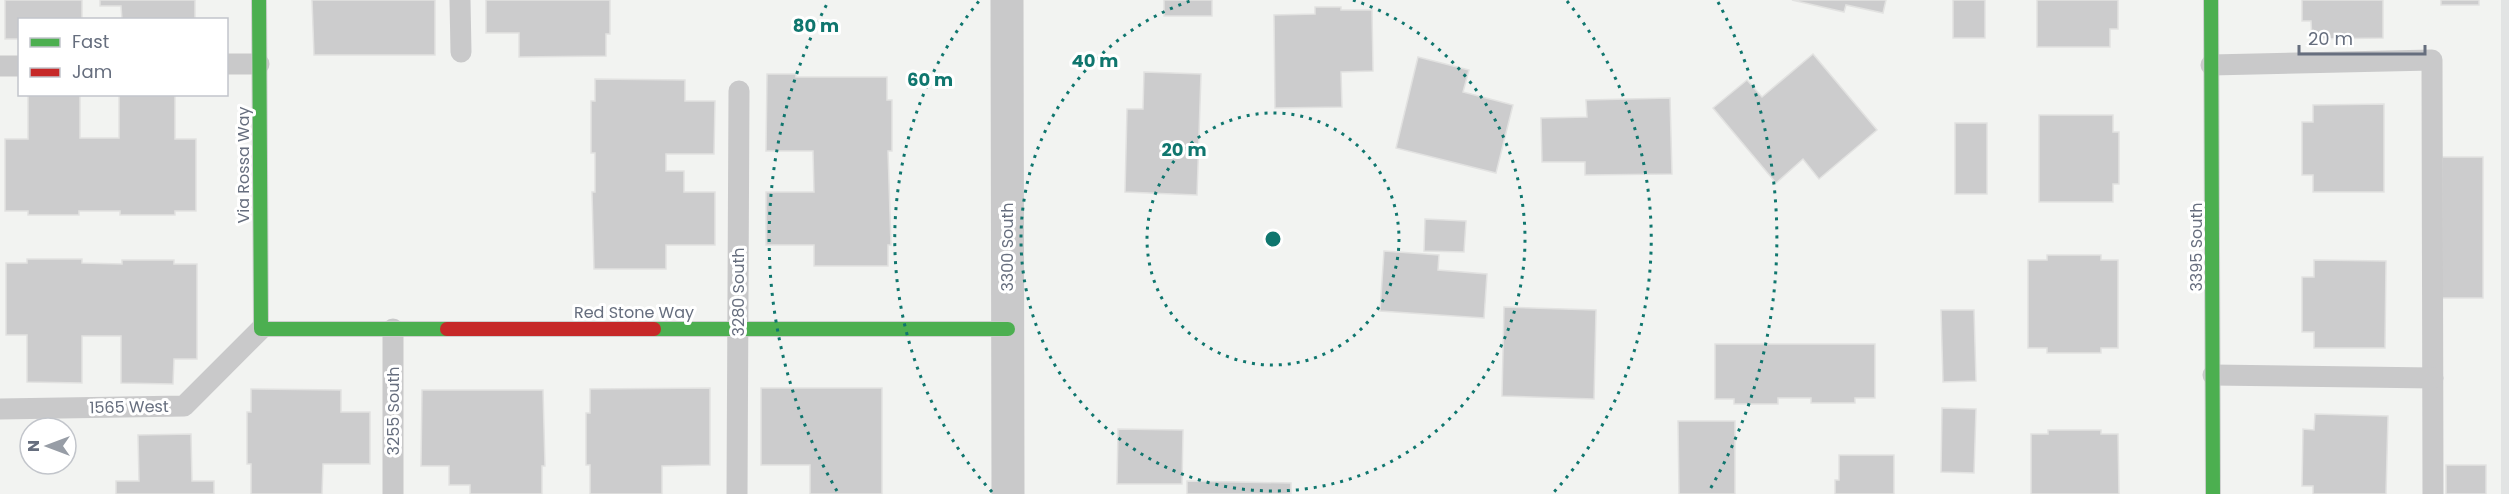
<svg xmlns="http://www.w3.org/2000/svg" width="2509" height="494" viewBox="0 0 2509 494" font-family="Poppins,sans-serif">
<rect width="100%" height="100%" fill="#f2f3f1"/>
<rect fill="#e2e4e4" x="2501" y="0" width="8" height="494"/>
<g fill="#cccccd" stroke="#e2e2e1" stroke-width="1.5">
<polygon points="5,0 82,0 82,20 20,20 20,39 5,39"/>
<polygon points="100,0 195,0 195,20 122,20 121,6 100,6"/>
<polygon points="312,0 435,0 435,55 314,55"/>
<polygon points="486,0 610,0 610,34 606,34 606,56 519,57 519,33 486,33"/>
<rect x="1164" y="0" width="48" height="16"/>
<polygon points="1792,0 1886,0 1883,13 1846,5 1844,12"/>
<rect x="1953" y="0" width="32" height="38"/>
<polygon points="2037,0 2118,0 2118,29 2110,29 2110,47 2037,47"/>
<polygon points="2302,0 2383,0 2383,38 2312,39 2311,21 2302,21"/>
<rect x="2441" y="0" width="38" height="5"/>
<polygon points="1315,7 1341,7 1341,10 1372,10 1373,71 1341,72 1342,107 1275,108 1274,15 1315,14"/>
<polygon points="1813,54 1877,130 1819,179 1803,159 1776,183 1713,108 1747,80 1762,97"/>
<polygon points="1418,57 1469,70 1463,92 1513,105 1496,173 1396,148"/>
<polygon points="1144,72 1201,74 1197,195 1125,192 1127,109 1143,109"/>
<polygon points="767,74 796,74 796,77 887,77 887,100 892,100 892,151 888,151 891,245 888,245 888,266 814,266 814,245 766,245 766,192 814,192 813,151 766,151"/>
<polygon points="595,79 685,80 685,101 715,101 714,154 666,154 666,171 684,171 684,192 715,192 715,245 666,245 666,269 594,269 592,192 595,192 595,153 591,153 591,101 595,101"/>
<polygon points="28,94 80,94 80,138 119,138 119,94 175,94 175,139 196,139 196,211 175,211 175,215 120,215 120,211 79,211 79,215 28,215 28,211 5,211 5,139 28,139"/>
<polygon points="1670,98 1672,174 1585,175 1585,162 1542,162 1541,118 1587,117 1586,100"/>
<polygon points="2384,104 2384,192 2313,192 2313,175 2302,175 2302,122 2313,122 2313,105"/>
<polygon points="2039,115 2113,115 2113,132 2119,132 2119,184 2113,184 2113,202 2039,202"/>
<rect x="1955" y="123" width="32" height="71"/>
<rect x="2442" y="157" width="41" height="141"/>
<polygon points="1425,219 1466,221 1464,252 1424,251"/>
<polygon points="1384,251 1439,255 1438,270 1487,274 1484,318 1380,311"/>
<polygon points="2047,255 2101,255 2101,260 2118,260 2118,348 2101,348 2101,353 2047,353 2047,348 2028,348 2028,260 2047,260"/>
<polygon points="27,259 82,259 82,263 122,264 122,260 174,260 174,264 197,264 197,359 174,359 173,384 121,383 121,336 82,336 82,383 27,382 27,335 6,335 6,263 27,263"/>
<polygon points="2314,260 2386,261 2385,348 2314,348 2314,332 2302,332 2302,277 2314,277"/>
<polygon points="1504,307 1596,310 1594,399 1502,396"/>
<polygon points="1941,310 1974,310 1976,381 1943,382"/>
<polygon points="1715,344 1875,344 1875,398 1855,398 1855,403 1811,403 1811,398 1778,398 1778,404 1734,404 1734,399 1715,399"/>
<polygon points="710,388 710,465 662,466 662,494 590,494 590,465 586,465 586,413 590,413 590,389"/>
<polygon points="761,388 882,388 882,494 810,494 810,465 761,465"/>
<polygon points="251,389 341,390 341,412 370,412 370,464 323,464 322,494 251,494 251,464 247,464 247,412 251,412"/>
<polygon points="422,390 543,390 545,466 542,466 542,494 470,494 470,485 449,485 449,466 421,466"/>
<polygon points="1942,408 1976,409 1974,473 1941,472"/>
<polygon points="2315,414 2388,416 2386,494 2313,494 2313,486 2302,486 2303,429 2314,430"/>
<polygon points="1678,421 1735,421 1735,494 1679,494"/>
<polygon points="1118,429 1183,430 1182,484 1117,484"/>
<polygon points="2048,430 2101,430 2101,434 2118,434 2119,494 2031,494 2031,434 2048,434"/>
<polygon points="191,434 192,481 214,481 214,494 116,494 116,481 139,481 138,435"/>
<polygon points="1839,455 1894,455 1894,494 1835,494 1835,480 1839,480"/>
<rect x="2446" y="465" width="40" height="29"/>
<polygon points="1187,481 1291,483 1291,494 1187,494"/>
</g>
<g fill="none" stroke-linecap="round" stroke-linejoin="round">
<g stroke="#cecfcf" stroke-width="16">
<g id="fast">
<polyline points="259,0 261,329 447,329"/>
<polyline points="2211,0 2213,494"/>
<polyline points="654,329 1008,329"/>
</g>
</g>
<g stroke="#cecfcf" stroke-width="16">
<polyline id="jam" points="447,329 654,329"/>
</g>
<g stroke="#c9c9ca" stroke-width="21">
<polyline points="460,0 461,52"/>
<polyline points="226,64 259,64"/>
<polyline points="2211,65 2432,60 2433,494"/>
<polyline points="0,66 20,66"/>
<polyline points="393,329 393,494"/>
<polyline points="2213,375 2433,378"/>
<polyline points="0,409 184,406 261,329"/>
<polyline points="737,494 739,91"/>
</g>
<polyline stroke="#c9c9ca" stroke-width="33" points="1007,0 1008,494"/>
<use href="#fast" stroke="#4caf50" stroke-width="14"/>
<use href="#jam" stroke="#c62828" stroke-width="14"/>
</g>
<g fill="none" stroke="#0f766e" stroke-width="3" stroke-dasharray="3 6">
<circle cx="1273" cy="239" r="126"/>
<path d="M1353 0A252 252 0 1 1 1193 0"/>
<path d="M992 492A378 378 0 0 1 979 1M1567 1A378 378 0 0 1 1554 492"/>
<path d="M837 491A504 504 0 0 1 828 2M1718 2A504 504 0 0 1 1709 491"/>
</g>
<g text-anchor="middle" dominant-baseline="central" stroke-width="6" stroke-linejoin="round" paint-order="stroke">
<g font-size="16" fill="#666e7e" stroke="#fff">
<text transform="translate(243 165) rotate(-90)">Via Rossa Way</text>
<text transform="translate(1007 247) rotate(-90)">3300 South</text>
<text transform="translate(2196 247) rotate(-90)">3395 South</text>
<text transform="translate(738 292) rotate(-90)">3280 South</text>
<text x="634" y="312">Red Stone Way</text>
<text transform="translate(129 407) rotate(-1)">1565 West</text>
<text transform="translate(393 411) rotate(-90)">3255 South</text>
</g>
</g>
<circle cx="1273" cy="239" r="9" fill="#0f766e" stroke="#fff" stroke-width="3"/>
<g font-size="18" text-anchor="middle" font-weight="bold" fill="#0f766e" stroke="#fff" stroke-width="6" stroke-linejoin="round" paint-order="stroke">
<text x="816" y="32">80 m</text>
<text x="1095" y="67">40 m</text>
<text x="930" y="86">60 m</text>
<text x="1184" y="156">20 m</text>
</g>
<rect x="18" y="18" width="210" height="78" fill="#ffffff" stroke="#c2c5cb" stroke-width="1.5"/>
<rect x="30" y="38" width="30" height="9" fill="#4caf50" stroke="#c2c5cb" stroke-width="1.5"/>
<text x="72" y="48" font-size="18" fill="#666e7e">Fast</text>
<rect x="30" y="68" width="30" height="9" fill="#c62828" stroke="#c2c5cb" stroke-width="1.5"/>
<text x="72" y="78" font-size="18" fill="#666e7e">Jam</text>
<g transform="translate(48 446) rotate(270)"><circle r="28" fill="#ffffff" stroke="#c2c5cb" stroke-width="1.5"/>
<path d="M0-4.5L10 22L0 15L-10 22Z" fill="#979da6"/>
<text y="-9" font-size="16" font-weight="bold" text-anchor="middle" fill="#666e7e">N</text>
</g>
<path d="M2299 45v9h126v-9" fill="none" stroke="#666e7e" stroke-width="3"/>
<text x="2308" y="45" font-size="18" fill="#666e7e" stroke="#ffffff" stroke-width="4.5" paint-order="stroke">20 m</text>
</svg>
